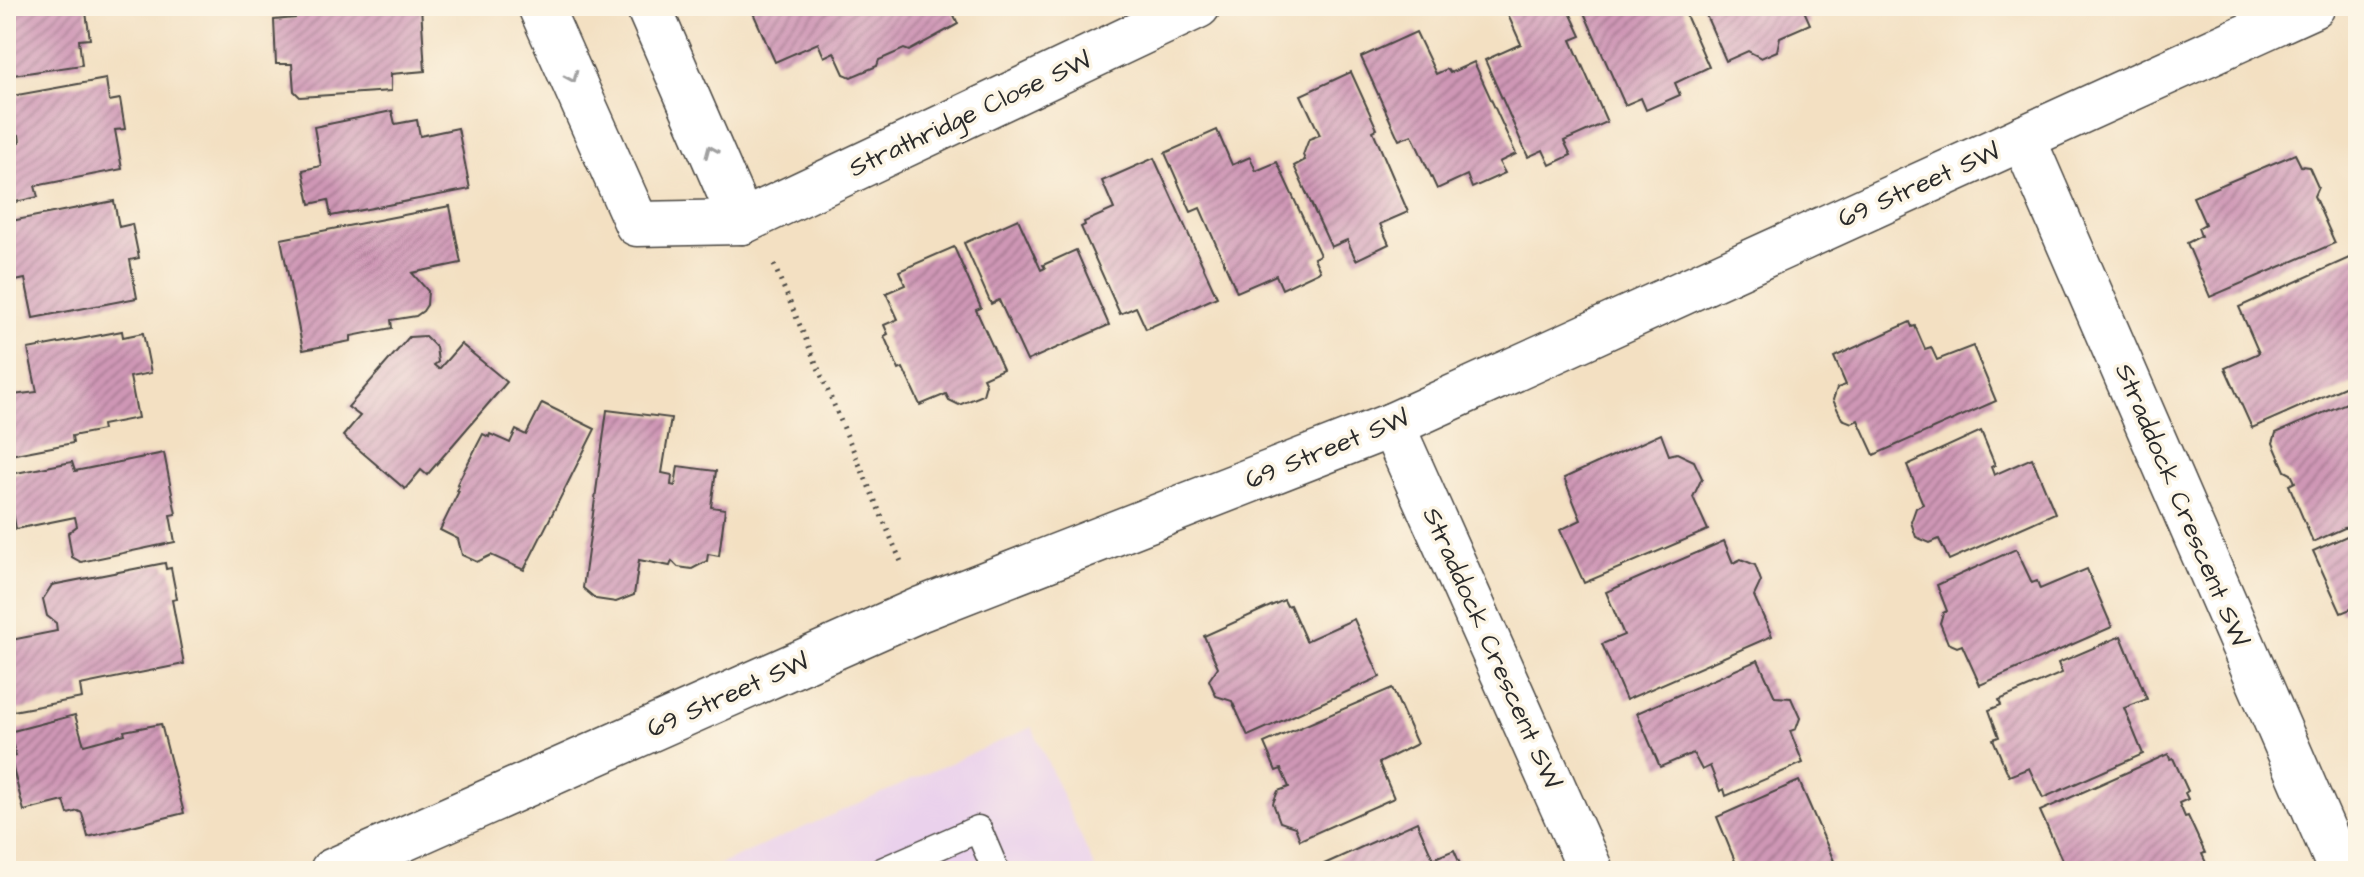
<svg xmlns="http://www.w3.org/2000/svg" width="2364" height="877" viewBox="0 0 2364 877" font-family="'Architects Daughter',sans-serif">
<defs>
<pattern id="building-hatch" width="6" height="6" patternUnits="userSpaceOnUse" patternTransform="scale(2)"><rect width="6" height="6" fill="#cf97b6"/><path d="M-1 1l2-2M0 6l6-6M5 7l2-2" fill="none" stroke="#a87b94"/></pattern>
</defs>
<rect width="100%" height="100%" fill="#fcf5e5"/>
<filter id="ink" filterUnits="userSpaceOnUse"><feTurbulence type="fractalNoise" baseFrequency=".0125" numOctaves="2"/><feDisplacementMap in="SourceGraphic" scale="16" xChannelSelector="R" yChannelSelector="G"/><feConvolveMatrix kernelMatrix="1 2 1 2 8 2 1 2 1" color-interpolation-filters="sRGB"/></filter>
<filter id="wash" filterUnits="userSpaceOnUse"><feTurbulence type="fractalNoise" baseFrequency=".006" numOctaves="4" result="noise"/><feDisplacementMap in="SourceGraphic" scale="32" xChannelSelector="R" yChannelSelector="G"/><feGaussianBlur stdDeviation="1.8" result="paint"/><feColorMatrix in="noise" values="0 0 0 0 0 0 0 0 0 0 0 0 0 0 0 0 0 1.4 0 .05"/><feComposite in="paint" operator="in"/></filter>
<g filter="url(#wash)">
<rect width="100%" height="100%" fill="#f3e0c2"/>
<polygon fill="#ead1ec" points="1032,727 1096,871 705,871"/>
<g id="blocks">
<g fill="url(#building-hatch)">
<polygon points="6,6 85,6 90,39 79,40 82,65 6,76"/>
<polygon points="294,6 421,6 425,71 391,74 391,91 300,97 294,91 292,64 276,64 274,20 295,18"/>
<polygon points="750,6 950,6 958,24 909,51 904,49 879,60 877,66 851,77 844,74 834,52 824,57 818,43 775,62"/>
<polygon points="1504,6 1567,6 1581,36 1571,40 1607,122 1564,141 1571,155 1550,165 1543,150 1528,157 1485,60 1521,44"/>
<polygon points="1581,6 1682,6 1709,67 1675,83 1680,95 1646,110 1641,98 1625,105"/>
<polygon points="1702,6 1802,6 1810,24 1780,37 1777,51 1761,58 1748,51 1726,61"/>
<polygon points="1416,32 1436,74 1447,69 1450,73 1474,62 1516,154 1499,162 1505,173 1472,188 1467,175 1437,189 1412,135 1399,140 1361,57"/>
<polygon points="1351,72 1377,129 1373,131 1408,212 1380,224 1389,244 1356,260 1347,240 1331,247 1294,166 1305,160 1303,155 1309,139 1320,135 1301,95"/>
<polygon points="106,79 109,101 120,99 125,129 115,130 122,169 35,186 38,197 6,204 6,145 20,142 19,135 8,137 6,97"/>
<polygon points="392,111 395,124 417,120 420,136 458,128 470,189 331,216 328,200 310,204 303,170 321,166 314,127"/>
<polygon points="1217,130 1232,165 1250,157 1256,171 1277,162 1320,255 1314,258 1320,271 1282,289 1276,275 1237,292 1200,208 1191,212 1165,153"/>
<polygon points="2295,154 2301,166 2309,167 2318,187 2314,196 2335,243 2210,297 2187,243 2201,236 2198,228 2205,224 2193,197"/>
<polygon points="1154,158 1217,297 1146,329 1136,307 1120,314 1081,227 1085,225 1084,222 1114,209 1102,181"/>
<polygon points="114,201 119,227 132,224 139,258 130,260 137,298 33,318 25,279 6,283 6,222"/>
<polygon points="450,206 461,263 412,273 428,291 427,305 423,311 416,316 391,320 392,328 351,336 351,341 303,350 281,239"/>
<polygon points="1018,219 1041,270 1045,268 1043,265 1076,250 1109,325 1027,361 999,300 991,304 964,243"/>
<polygon points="954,247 981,308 976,310 1003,369 983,378 986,384 983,395 959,405 949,400 946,394 920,405 903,368 899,370 884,336 888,334 884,325 898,319 886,293 905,285 899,271"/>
<polygon points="2358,254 2358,381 2252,428 2225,368 2259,353 2239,307"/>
<polygon points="1910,322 1912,327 1915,326 1925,349 1931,347 1937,360 1973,346 1996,401 1874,455 1858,420 1852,423 1842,419 1833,400 1837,388 1846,385 1834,357"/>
<polygon points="122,331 123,337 143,333 151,373 130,377 138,418 102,425 103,430 72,436 73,443 10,455 6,437 6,396 37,392 28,349"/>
<polygon points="425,336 436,347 438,362 434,365 439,369 461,344 507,382 427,475 421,470 405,489 343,436 360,416 348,407 409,337"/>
<polygon points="2358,398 2358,522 2313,542 2289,485 2295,482 2291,474 2285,471 2273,443 2276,433"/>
<polygon points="542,403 595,429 524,570 491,555 477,562 462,555 458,539 440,530 459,491 457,491 459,485 457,484 483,434 489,437 490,434 510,443 516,430 526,435"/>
<polygon points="607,410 671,418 662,473 672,475 671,485 675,486 678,466 716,471 711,507 725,509 719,556 708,554 707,561 692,569 678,567 672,561 670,566 639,560 634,595 616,602 596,599 583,588"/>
<polygon points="1981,431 1995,465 1991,467 1994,475 2032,458 2055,513 1949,560 1939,539 1930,543 1916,537 1911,522 1916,508 1923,504 1907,465"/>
<polygon points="1661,434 1669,455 1677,453 1694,461 1702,478 1693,497 1708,530 1584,583 1560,530 1581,520 1564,478"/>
<polygon points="164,453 176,514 170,515 175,542 81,562 72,557 68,533 77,526 75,517 16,529 6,475 72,462 75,471"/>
<polygon points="2358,531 2358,606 2341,613 2313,551"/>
<polygon points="1724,541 1733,563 1741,559 1755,565 1761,581 1754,596 1772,636 1626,700 1602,644 1624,635 1606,592"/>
<polygon points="2016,549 2032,583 2037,581 2040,589 2087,569 2112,627 1980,685 1962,645 1957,647 1948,643 1940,623 1943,613 1947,611 1937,585"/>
<polygon points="165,563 166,569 171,568 177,599 172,600 184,664 80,685 82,698 13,711 6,676 6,641 57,631 56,623 47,616 43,599 52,585"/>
<polygon points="1284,600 1287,606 1290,605 1306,641 1354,619 1380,677 1248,736 1232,701 1216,696 1209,680 1218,667 1204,636"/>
<polygon points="2121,636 2147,699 2124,708 2143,754 2043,798 2029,768 2009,776 1993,739 1999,737 1989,710 2001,705 1999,700 2062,673 2058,663"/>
<polygon points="1758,660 1775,697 1791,698 1800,718 1796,729 1790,731 1803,763 1726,796 1724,789 1720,791 1710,766 1702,770 1693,753 1660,767 1637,713"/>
<polygon points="1392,688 1417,744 1379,763 1394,798 1300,840 1295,827 1280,822 1273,803 1278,791 1289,787 1281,769 1276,771 1264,743"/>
<polygon points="75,715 84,745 125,734 124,731 161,724 184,813 88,837 82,813 78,811 68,814 64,801 24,811 10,757 16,756 9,732"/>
<polygon points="2168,754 2170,759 2173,758 2188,791 2185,793 2188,799 2179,803 2185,817 2188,816 2205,853 2202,854 2207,865 2194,871 2067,871 2040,811"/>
<polygon points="1799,781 1834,861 1810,871 1739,871 1717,817"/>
<polygon points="1417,822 1433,859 1454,850 1463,871 1326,871 1322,865"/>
</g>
</g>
</g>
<g filter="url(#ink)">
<use href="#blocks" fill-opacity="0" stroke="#494642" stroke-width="2"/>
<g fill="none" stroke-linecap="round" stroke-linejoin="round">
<g stroke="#494642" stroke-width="29">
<polyline id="lane" points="882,871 978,829 996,871"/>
</g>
<g stroke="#494642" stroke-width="47">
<g id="street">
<polyline points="540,6 637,224 742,222 1198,6"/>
<polyline points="648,6 742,222"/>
<polyline points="2023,138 2341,871"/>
<polyline points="1392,425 1591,871"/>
<polyline points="332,871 921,609 1392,425 2313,6"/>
</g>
</g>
<polyline stroke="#494642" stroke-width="5" stroke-dasharray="2 6" stroke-linecap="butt" points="774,265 902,564"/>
<use href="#lane" stroke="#fff" stroke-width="26"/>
<use href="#street" stroke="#fff" stroke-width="44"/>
</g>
<defs><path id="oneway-chevron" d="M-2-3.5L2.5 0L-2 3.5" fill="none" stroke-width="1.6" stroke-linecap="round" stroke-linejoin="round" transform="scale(2)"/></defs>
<g stroke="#a0a0a0">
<use href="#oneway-chevron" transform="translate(572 77) rotate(66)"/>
<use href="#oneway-chevron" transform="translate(711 151) rotate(-113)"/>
</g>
</g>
<g text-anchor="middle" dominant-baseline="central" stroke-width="7" stroke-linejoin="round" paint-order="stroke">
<g font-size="26" fill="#2b2b2b" stroke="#fcf5e5">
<text transform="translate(970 114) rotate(-25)">Strathridge Close SW</text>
<text transform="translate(1919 185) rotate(-24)">69 Street SW</text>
<text transform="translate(1327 449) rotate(-22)">69 Street SW</text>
<text transform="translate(2182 505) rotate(67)">Straddock Crescent SW</text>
<text transform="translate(1492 648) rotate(66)">Straddock Crescent SW</text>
<text transform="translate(728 695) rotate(-24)">69 Street SW</text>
</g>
</g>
<rect width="2364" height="877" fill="none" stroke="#fcf5e5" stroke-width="32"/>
</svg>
